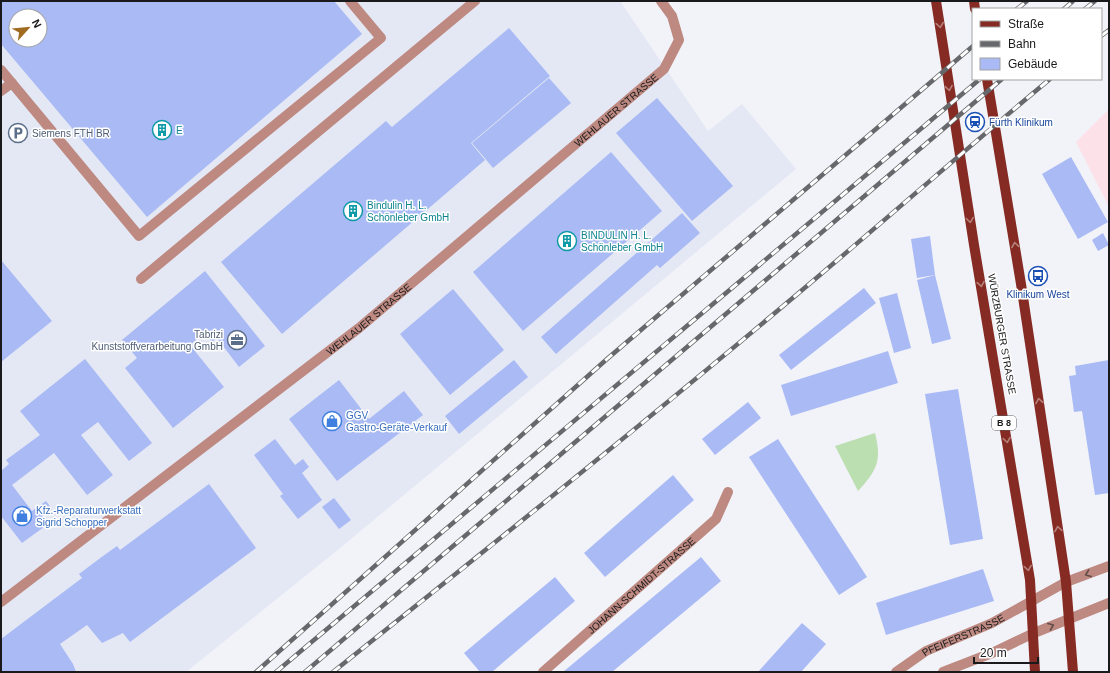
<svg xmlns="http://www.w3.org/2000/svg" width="1110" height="673" viewBox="0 0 1110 673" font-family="Helvetica,sans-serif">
<rect width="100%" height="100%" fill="#f2f3f9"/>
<path fill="#e4e8f4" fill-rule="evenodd" d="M1 1H620L708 131 742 104 796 169 345 544 186 672H1ZM16 16H40V40H16Z"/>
<polygon fill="#fce2e8" points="1109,109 1109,207 1076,142"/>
<path fill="#bcdfb1" d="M875 433C882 461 877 470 858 491L835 446Z"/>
<g fill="#a9baf5" fill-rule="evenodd">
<path d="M1 1H334L362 34 147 217 1 44ZM16 16H40V40H16Z"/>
<polygon points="509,28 550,76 471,143 485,160 282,334 221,262 386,121 392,127"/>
<polygon points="549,78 571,103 493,168 472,143"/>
<polygon points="657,98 733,186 692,221 616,133"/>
<polygon points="611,152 662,211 523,331 473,272"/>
<polygon points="1071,157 1108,222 1078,239 1042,174"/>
<polygon points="682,213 700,233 660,268 657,265 556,354 541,337"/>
<polygon points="1103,233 1109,245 1098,251 1092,240"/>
<polygon points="930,236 935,275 917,278 911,239"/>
<polygon points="1,260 52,321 1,362"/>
<polygon points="205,271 265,346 239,367 217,338 212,342 204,333 190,345 224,387 173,428 125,368 137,358 122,340"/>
<polygon points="935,275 951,339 932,344 917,280"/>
<polygon points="864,288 876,303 791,370 779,355"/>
<polygon points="453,289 504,350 450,395 400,334"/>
<polygon points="897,293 911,348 894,353 879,298"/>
<polygon points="888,351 898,383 791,416 781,385"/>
<polygon points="85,359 152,443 129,461 98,422 81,435 113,475 87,495 54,453 12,485 32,511 46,501 52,509 38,520 44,527 22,543 1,516 1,471 9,464 6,460 40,435 20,411"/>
<polygon points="514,360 528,377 459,434 445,416"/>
<polygon points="1109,360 1109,493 1095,495 1082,411 1074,412 1069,376 1076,375 1075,366"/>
<polygon points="339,380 369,419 404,391 423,415 337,481 289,419"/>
<polygon points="958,389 983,539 950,545 925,394"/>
<polygon points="748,402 761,418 715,455 702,439"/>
<polygon points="275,439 295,465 303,459 309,467 302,473 322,500 298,519 280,496 283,494 254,455"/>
<polygon points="778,439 867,577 839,595 749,457"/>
<polygon points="673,475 694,500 605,577 584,553"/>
<polygon points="209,484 256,548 130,642 123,633 102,643 87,625 60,644 73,664 76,672 1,672 1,639 82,578 79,574 103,556 117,546 120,550"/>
<polygon points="334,498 351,520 339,529 322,507"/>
<polygon points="701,557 721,581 612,672 563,672"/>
<polygon points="983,569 994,601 886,635 876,603"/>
<polygon points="555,577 575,601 492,672 480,672 464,653"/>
<polygon points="802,623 826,644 801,672 758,672"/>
</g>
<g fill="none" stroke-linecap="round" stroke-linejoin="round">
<g stroke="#bd8981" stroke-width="10">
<polyline points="1,70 139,236 381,38 350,1"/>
<polyline points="1,91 12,83"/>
<polyline points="141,279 475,1"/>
<path id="s1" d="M1 602 359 328 664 69 679 40 672 16 661 1"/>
<path id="s2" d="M543 672 716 519 728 492"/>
<path id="s3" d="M896 672 926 651 992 623 1066 582 1109 566"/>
<polyline points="943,672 992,653 1034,633 1109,603"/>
</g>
<g stroke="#852b23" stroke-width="10">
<polyline points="936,1 974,245 1030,580 1035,672"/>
<polyline points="974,1 975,9"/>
<polyline points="987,79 1021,284 1066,582 1073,672"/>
</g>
<g stroke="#67686b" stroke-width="4.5">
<g id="rail">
<polyline points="1017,9 1027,1"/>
<polyline points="1064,9 1073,1"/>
<polyline points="1085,9 1095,1"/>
<polyline points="1101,36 1109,30"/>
<polyline points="256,672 607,359 973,46"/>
<polyline points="276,672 980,79"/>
<polyline points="305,672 1002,79"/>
<path d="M333 672C490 547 647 421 801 291 884 221 966 149 1050 79"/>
</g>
</g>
<use href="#rail" stroke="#fff" stroke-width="3" stroke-dasharray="9" stroke-linecap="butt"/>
</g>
<defs><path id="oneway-chevron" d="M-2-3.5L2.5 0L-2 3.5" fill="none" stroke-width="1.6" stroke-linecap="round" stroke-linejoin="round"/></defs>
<g stroke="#b6807b">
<use href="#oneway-chevron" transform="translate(940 25) rotate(81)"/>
<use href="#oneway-chevron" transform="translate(949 88) rotate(81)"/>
<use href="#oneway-chevron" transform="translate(970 220) rotate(82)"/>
<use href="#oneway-chevron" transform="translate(1015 245) rotate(-99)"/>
<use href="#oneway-chevron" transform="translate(981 284) rotate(80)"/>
<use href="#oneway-chevron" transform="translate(1039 401) rotate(-99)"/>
<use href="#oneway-chevron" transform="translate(1007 440) rotate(81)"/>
<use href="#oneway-chevron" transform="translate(1058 529) rotate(-99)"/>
<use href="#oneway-chevron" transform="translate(1028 568) rotate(81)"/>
</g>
<g stroke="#634c49">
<use href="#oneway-chevron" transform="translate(1088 574) rotate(159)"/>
<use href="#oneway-chevron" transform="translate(1051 626) rotate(-21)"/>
</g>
<defs>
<g id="station-ring" transform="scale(1)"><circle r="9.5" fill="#fff" stroke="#1a4fb4" stroke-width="1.5"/><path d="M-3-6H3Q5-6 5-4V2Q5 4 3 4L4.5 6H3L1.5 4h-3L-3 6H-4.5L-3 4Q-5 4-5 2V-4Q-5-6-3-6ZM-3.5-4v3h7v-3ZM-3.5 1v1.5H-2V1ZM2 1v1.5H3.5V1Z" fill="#1a4fb4"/></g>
<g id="building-ring" transform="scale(1)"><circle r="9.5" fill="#fff" stroke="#0f9aa8" stroke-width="1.5"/><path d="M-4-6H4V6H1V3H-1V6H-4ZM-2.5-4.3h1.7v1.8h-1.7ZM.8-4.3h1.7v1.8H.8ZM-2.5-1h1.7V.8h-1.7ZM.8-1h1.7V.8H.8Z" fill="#0f9aa8"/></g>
<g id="parking-ring" transform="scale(1)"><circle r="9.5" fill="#fff" stroke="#5c6f8a" stroke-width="1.5"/><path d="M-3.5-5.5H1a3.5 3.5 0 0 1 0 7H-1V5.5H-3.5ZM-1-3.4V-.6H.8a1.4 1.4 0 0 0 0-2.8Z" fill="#5c6f8a"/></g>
<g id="bus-ring" transform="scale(1)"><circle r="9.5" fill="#fff" stroke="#1a4fb4" stroke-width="1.5"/><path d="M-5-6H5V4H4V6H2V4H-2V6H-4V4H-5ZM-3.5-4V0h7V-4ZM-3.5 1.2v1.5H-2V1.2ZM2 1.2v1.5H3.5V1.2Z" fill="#1a4fb4"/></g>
<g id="office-ring" transform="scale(1)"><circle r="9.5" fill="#fff" stroke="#5c6f8a" stroke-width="1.5"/><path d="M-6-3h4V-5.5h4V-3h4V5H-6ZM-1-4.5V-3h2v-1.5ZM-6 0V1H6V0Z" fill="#5c6f8a"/></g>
<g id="shop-ring" transform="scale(1)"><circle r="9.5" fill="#fff" stroke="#3f7fe0" stroke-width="1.5"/><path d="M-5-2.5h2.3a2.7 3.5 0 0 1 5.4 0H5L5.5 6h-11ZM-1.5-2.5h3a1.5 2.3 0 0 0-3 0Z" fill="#3f7fe0"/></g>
</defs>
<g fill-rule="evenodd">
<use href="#station-ring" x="975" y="122"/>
<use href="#building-ring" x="162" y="130"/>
<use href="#parking-ring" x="18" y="133"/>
<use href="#building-ring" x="353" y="211"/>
<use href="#building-ring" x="567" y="241"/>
<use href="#bus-ring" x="1038" y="276"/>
<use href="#office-ring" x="237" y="340"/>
<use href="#shop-ring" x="332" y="421"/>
<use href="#shop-ring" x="22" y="516"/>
</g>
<g text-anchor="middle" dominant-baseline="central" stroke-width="3" stroke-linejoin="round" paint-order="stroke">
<rect fill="#fff" stroke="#5f5f60" stroke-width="1" x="992" y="416" width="24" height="14" rx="3"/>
<g font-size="9" font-weight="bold" fill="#1a1a1c">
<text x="1004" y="423">B 8</text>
</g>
<g font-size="10" fill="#1a1a1c" stroke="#fff">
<text stroke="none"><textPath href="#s1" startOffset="788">WEHLAUER STRASSE</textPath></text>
<text stroke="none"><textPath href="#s1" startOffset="464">WEHLAUER STRASSE</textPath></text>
<text transform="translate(1002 334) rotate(80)">WÜRZBURGER STRASSE</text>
<text stroke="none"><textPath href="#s2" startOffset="131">JOHANN-SCHMIDT-STRASSE</textPath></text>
<text stroke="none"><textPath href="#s3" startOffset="77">PFEIFERSTRASSE</textPath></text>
</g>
<g font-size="10" fill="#164399" stroke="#fff" text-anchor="start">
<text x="989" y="122">Fürth Klinikum</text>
<text x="1038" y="294" text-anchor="middle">Klinikum West</text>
</g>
<g font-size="10" fill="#0d838f" stroke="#fff" text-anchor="start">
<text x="176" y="130">E</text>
<text x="367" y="205">Bindulin H. L.<tspan x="367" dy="12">Schönleber GmbH</tspan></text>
<text x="581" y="235">BINDULIN H. L.<tspan x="581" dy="12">Schönleber GmbH</tspan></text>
</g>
<g font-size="10" fill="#4e5e75" stroke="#fff" text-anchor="start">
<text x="32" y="133">Siemens FTH BR</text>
<text x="223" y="334" text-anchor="end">Tabrizi<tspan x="223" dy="12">Kunststoffverarbeitung GmbH</tspan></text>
</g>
<g font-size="10" fill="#366cbe" stroke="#fff" text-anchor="start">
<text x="346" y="415">GGV<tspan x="346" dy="12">Gastro-Geräte-Verkauf</tspan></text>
<text x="36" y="510">Kfz.-Reparaturwerkstatt<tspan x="36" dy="12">Sigrid Schopper</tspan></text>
</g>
</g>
<rect width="1110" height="673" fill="none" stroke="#1a1a1c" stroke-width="4"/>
<rect x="972" y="8" width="130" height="72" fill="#ffffff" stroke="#a3a3a4"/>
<rect x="980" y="21" width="20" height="6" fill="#852b23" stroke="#a3a3a4"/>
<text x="1008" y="28" font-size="12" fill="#1a1a1c">Straße</text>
<rect x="980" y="41" width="20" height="6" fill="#67686b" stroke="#a3a3a4"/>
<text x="1008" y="48" font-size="12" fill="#1a1a1c">Bahn</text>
<rect x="980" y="58" width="20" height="12" fill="#a9baf5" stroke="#a3a3a4"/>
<text x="1008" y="68" font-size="12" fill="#1a1a1c">Gebäude</text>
<g transform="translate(28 28) rotate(63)"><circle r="19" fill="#ffffff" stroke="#a3a3a4"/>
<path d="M0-3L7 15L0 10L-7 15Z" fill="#9f6c22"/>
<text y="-6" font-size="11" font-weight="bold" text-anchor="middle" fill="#1a1a1c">N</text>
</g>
<path d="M974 657v6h64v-6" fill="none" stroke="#1a1a1c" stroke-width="2"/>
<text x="980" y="657" font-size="12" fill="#1a1a1c" stroke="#ffffff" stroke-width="3" paint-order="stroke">20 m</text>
</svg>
